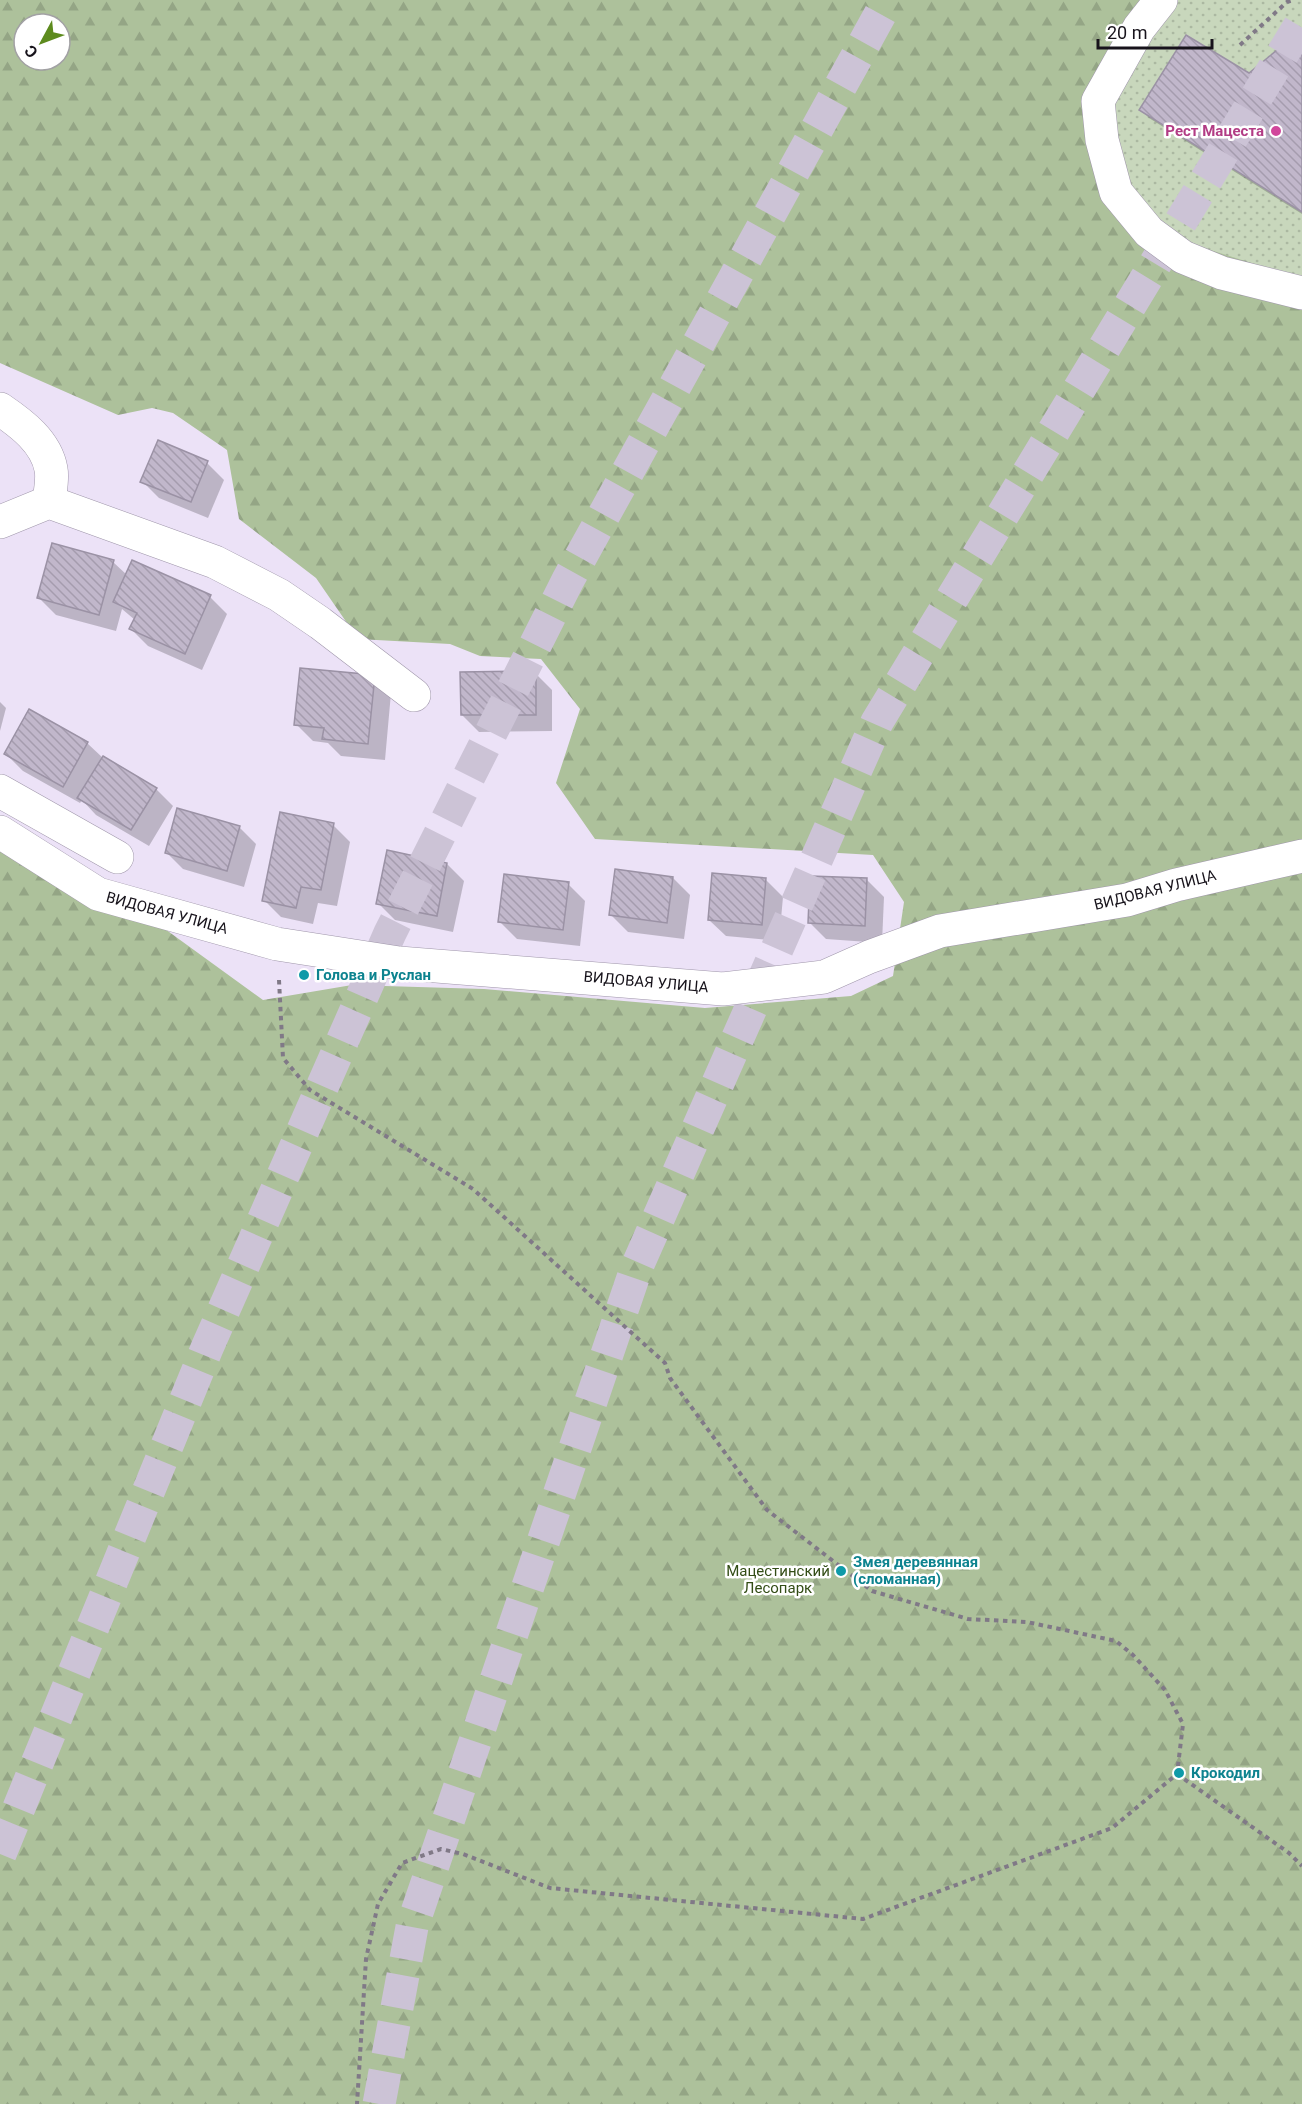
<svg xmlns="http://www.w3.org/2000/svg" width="1302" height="2104" viewBox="0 0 1302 2104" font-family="Roboto,sans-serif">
<defs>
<pattern id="forest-firs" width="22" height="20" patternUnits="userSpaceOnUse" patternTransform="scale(1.5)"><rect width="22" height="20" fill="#adc19b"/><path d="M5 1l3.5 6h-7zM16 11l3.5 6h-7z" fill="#94a585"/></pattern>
<pattern id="park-dots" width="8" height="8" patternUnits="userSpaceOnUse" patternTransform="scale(1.5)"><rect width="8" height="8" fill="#c8d7bc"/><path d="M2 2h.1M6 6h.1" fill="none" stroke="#abb8a1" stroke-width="1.8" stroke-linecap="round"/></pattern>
<pattern id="building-back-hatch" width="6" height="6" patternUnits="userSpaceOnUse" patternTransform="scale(1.5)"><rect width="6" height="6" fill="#c1b7cb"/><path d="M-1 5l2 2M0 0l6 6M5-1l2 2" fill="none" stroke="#a59cae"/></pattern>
</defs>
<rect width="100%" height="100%" fill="#ece2f7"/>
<path fill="url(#forest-firs)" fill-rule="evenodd" d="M0 0H1160L1302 279V2104H0V826L45 842 263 1000 352 985 484 989 705 1008 851 996 893 976 904 902 873 855 595 839 556 783 580 709 541 659 480 656 450 644 358 639 316 578 239 519 227 450 173 413 152 408 118 415 0 363ZM24 24H60V60H24Z"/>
<polygon fill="url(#park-dots)" points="1160,0 1302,0 1302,279 1160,234 1127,201 1099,86"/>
<g fill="#0003">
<polygon points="1302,47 1302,214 1149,118 1141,109 1249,75"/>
<polygon points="207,463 224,480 208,518 159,498 142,481"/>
<polygon points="113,562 127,575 210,597 227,614 202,670 148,646 131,629 135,620 122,609 116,631 56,615 39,598"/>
<polygon points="535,673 552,690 552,731 479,732 462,715"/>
<polygon points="374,676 391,693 385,760 341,756 328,743 313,741 296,724"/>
<polygon points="0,702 6,708 0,731"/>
<polygon points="87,743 103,758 156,789 173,806 149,846 96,815 82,800 80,803 23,771 6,754"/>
<polygon points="333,825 350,842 337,906 318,903 313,924 281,917 264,900"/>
<polygon points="239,827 256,844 244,887 183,869 166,852"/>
<polygon points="447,864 464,881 453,932 395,920 378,903"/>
<polygon points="673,878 690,895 684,939 628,932 611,915"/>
<polygon points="766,880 783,897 779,941 726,936 709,920"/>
<polygon points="867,880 884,897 882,943 826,939 809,922"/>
<polygon points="568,884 585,901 580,946 517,939 500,922"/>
</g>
<g fill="url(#building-back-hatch)" stroke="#9b92a5" stroke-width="1.5">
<polygon points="1186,35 1249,73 1288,41 1302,46 1302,212 1139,110"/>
<polygon points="158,440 208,461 191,502 140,482"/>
<polygon points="52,543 114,560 99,615 37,598"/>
<polygon points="132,560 211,595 185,654 129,629 137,613 113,602"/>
<polygon points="300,668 375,675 368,744 322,739 324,728 294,725"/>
<polygon points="536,671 536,715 461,715 460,672"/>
<polygon points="29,709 88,742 63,787 4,754"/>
<polygon points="103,756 157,788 131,830 77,798"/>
<polygon points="177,808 240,826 227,871 165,853"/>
<polygon points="280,812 334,823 321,890 301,887 296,908 262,901"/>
<polygon points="387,850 447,863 437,916 376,904"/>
<polygon points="615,869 673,877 667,923 609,915"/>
<polygon points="712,873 766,878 762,925 708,920"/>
<polygon points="504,874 569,882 563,930 498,922"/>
<polygon points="810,876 867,878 865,926 808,923"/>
</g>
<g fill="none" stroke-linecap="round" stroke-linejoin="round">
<g stroke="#ccc3d6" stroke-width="33" stroke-dasharray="33 16" stroke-linecap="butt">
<polyline points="0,1854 207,1348 390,933 568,580 888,0"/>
<polyline points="379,2104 412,1927 636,1269 877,722 1302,22"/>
</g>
<g stroke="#9f96aa" stroke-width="34">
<g id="minor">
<polyline points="1161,0 1139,28 1098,101 1102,140 1116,192 1149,232 1183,257 1222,273 1302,293"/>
<path d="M0 409C22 424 46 442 51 469 53 479 50 492 49 502"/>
<polyline points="0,522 49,502 215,562 279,595 320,623 414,695"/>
<polyline points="0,791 117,857"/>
<polyline points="0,832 98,894 277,944 399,963 723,989 824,977 869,957 940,931 1127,900 1176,885 1302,856"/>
</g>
</g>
<g stroke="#807987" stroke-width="4" stroke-dasharray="4.5 4.5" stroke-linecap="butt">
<polyline points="1240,45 1287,2 1293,0"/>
<polyline points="279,980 283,1058 310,1090 473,1189 665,1363 670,1378 767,1510 872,1591 968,1619 1027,1622 1116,1641 1133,1655 1165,1690 1183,1724 1177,1774 1112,1828 863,1919 550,1888 463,1854 441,1849 402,1863 378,1904 366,1959 357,2104"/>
<polyline points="1177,1774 1289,1853 1302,1866"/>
</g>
<use href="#minor" stroke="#fff" stroke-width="33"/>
</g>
<circle fill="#d1479c" stroke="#fff" stroke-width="2" cx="1276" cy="131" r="6"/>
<g fill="#0f9aa8" stroke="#fff" stroke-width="2">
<circle cx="304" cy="975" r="6"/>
<circle cx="841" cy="1571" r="6"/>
<circle cx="1179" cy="1773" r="6"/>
</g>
<g text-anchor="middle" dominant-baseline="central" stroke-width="5" stroke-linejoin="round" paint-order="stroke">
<g font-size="15" font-weight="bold" fill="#b23c85" stroke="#fff" text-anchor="end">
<text x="1264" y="131">Рест Мацеста</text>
</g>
<g font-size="15" fill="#17131b" stroke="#fff">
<text transform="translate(1155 890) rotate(-14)">ВИДОВАЯ УЛИЦА</text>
<text transform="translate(167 913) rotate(15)">ВИДОВАЯ УЛИЦА</text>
<text transform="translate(646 982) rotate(5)">ВИДОВАЯ УЛИЦА</text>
</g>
<g font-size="15" font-weight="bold" fill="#0d838f" stroke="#fff" text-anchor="start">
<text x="316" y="975">Голова и Руслан</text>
<text x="853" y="1562">Змея деревянная<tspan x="853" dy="17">(сломанная)</tspan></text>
<text x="1191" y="1773">Крокодил</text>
</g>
<g font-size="15" fill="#334d16" stroke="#fff">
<text x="778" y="1571">Мацестинский<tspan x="778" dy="17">Лесопарк</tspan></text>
</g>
</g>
<g transform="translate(42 42) rotate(229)"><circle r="28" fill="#ffffff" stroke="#a2a1a4" stroke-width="1.5"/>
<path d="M0-4.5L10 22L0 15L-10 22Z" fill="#5d8b1e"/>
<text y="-9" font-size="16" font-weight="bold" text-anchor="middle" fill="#17131b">С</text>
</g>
<path d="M1098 39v9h114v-9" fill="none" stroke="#17131b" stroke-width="3"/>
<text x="1107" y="39" font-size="18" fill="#17131b" stroke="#ffffff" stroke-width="4.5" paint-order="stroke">20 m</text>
</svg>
